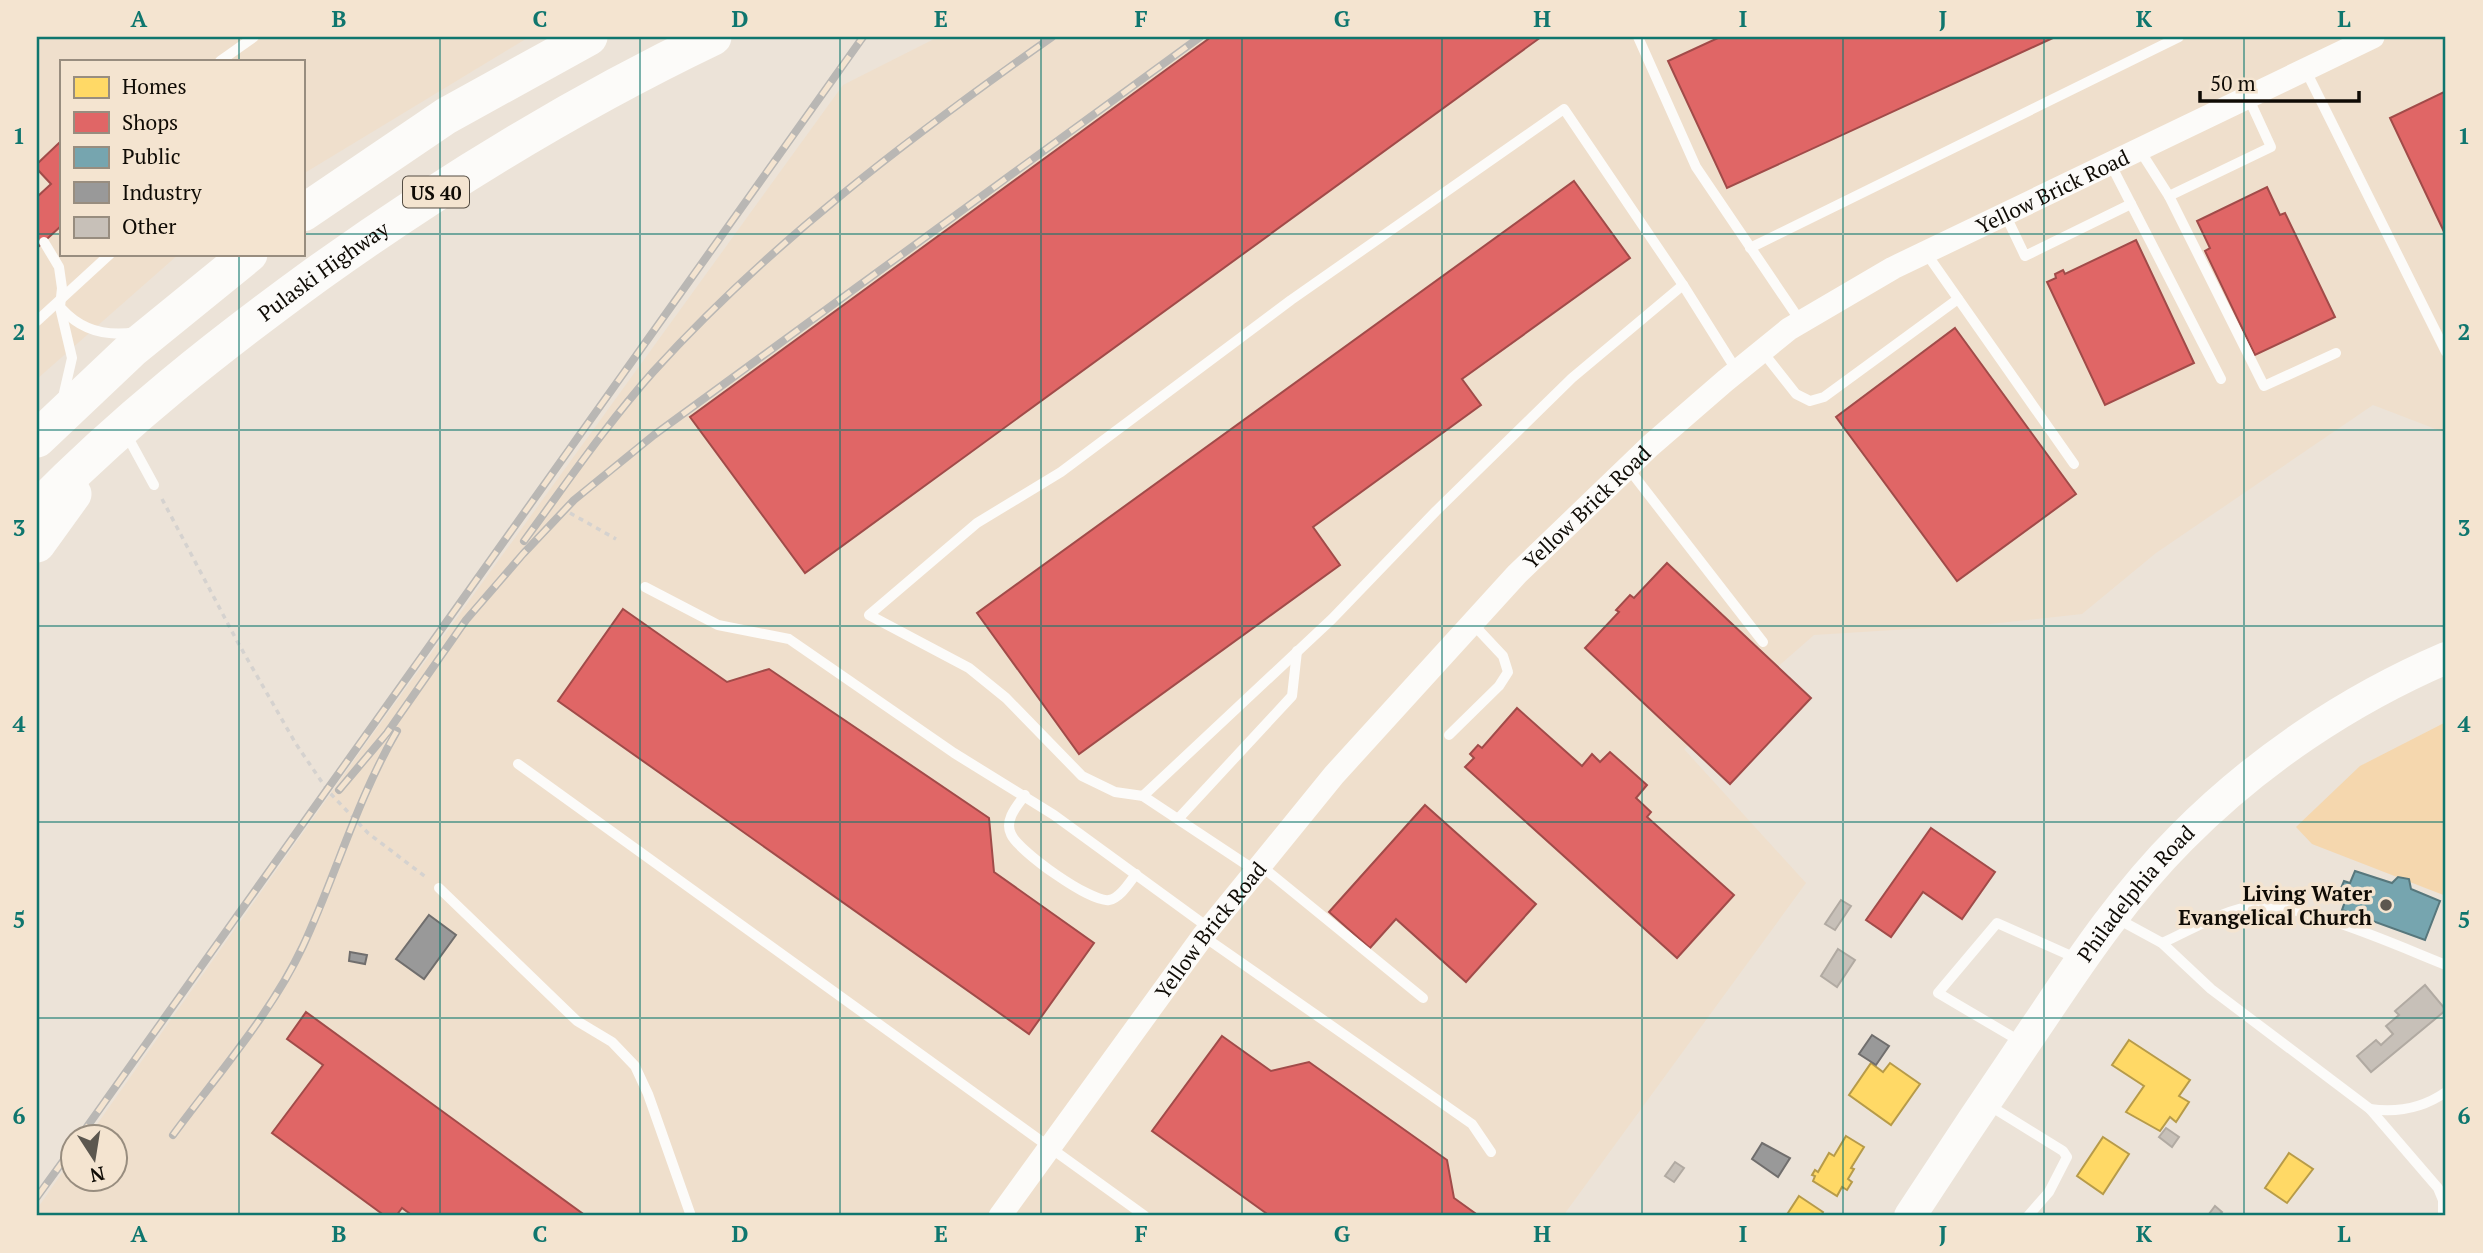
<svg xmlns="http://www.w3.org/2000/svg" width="2483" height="1253" viewBox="0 0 2483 1253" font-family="'PT Serif',serif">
<rect width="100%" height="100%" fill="#ece3d8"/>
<g fill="#efdfcc">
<polygon points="37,37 529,37 303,174 303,61 61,61 61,254 179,254 37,379"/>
<polygon points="938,37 2446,37 2446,433 2373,405 2156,553 2082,614 1990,624 1814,635 1684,749 1806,883 1563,1216 37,1216 37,1209 73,1157 74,1180 116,1180 116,1138 88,1137 367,742 843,85"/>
</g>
<polygon fill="#f5d7ae" points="2446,722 2446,896 2312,844 2296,827 2360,766"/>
<g fill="#ffd966" stroke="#b79b49" stroke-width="2">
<polygon points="2129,1040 2190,1080 2179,1096 2189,1102 2176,1122 2170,1117 2160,1131 2126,1112 2144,1086 2112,1065"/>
<polygon points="1871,1063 1883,1072 1890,1063 1920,1084 1891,1125 1849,1095"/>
<polygon points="1846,1136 1864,1147 1851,1168 1854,1169 1848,1179 1852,1182 1847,1190 1842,1187 1837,1196 1813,1181 1815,1176 1812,1175 1815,1170 1818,1172 1829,1153 1834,1156"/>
<polygon points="2103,1137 2129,1154 2103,1194 2077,1176"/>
<polygon points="2289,1153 2313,1169 2287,1203 2265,1188"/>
<polygon points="1799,1196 1823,1212 1821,1216 1786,1216"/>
</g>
<g fill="#e06666" stroke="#a14b49" stroke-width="2">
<polygon points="1211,37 1541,37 805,573 690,417"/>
<polygon points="1720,37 2055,37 1727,188 1668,61"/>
<polygon points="2446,91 2446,236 2390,118"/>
<polygon points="61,141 61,226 37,248 37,197 51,184 37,169 37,164"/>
<polygon points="1574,181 1630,258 1462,379 1481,405 1313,527 1340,565 1079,754 977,613"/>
<polygon points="2267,187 2280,215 2285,213 2335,317 2255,355 2205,251 2210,248 2197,221"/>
<polygon points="2136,240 2194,363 2105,405 2047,282 2056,278 2055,274 2063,270 2065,274"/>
<polygon points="1955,328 2076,494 1957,581 1836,417"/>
<polygon points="1667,563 1811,698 1730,784 1585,648 1619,612 1616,610 1630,595 1634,598"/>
<polygon points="623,609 727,682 769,669 989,818 994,872 1094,943 1029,1034 558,701"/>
<polygon points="1517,708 1582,766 1592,754 1600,762 1610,752 1647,785 1636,798 1651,812 1647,817 1734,895 1677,958 1465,767 1474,758 1470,754 1478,745 1482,748"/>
<polygon points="1425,805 1536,904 1466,982 1396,919 1370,948 1329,912"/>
<polygon points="1931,828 1995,872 1962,919 1923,892 1891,937 1866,920"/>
<polygon points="306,1012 586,1216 413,1216 402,1208 396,1216 385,1216 272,1133 323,1065 287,1039"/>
<polygon points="1222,1036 1271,1071 1309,1062 1447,1160 1454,1198 1479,1216 1270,1216 1152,1131"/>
</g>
<polygon fill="#76a5af" stroke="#57777c" stroke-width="2" points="2355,871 2392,883 2398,877 2409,879 2411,889 2440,901 2425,940 2342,910 2347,896 2339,893 2344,881 2350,883"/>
<g fill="#999" stroke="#706e6d" stroke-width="2">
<polygon points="429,915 456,935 424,979 396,959"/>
<polygon points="350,952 367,955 365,964 349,961"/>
<polygon points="1872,1035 1889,1046 1876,1065 1859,1054"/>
<polygon points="1762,1143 1790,1158 1778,1177 1752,1159"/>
</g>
<g fill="#c7c0b8" stroke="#b1aaa2" stroke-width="2">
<polygon points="1841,900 1851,906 1835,930 1825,924"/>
<polygon points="1838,949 1855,960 1837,987 1821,976"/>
<polygon points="2425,985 2446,1010 2371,1072 2357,1056 2376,1040 2381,1045 2393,1034 2386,1026 2399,1015 2395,1011"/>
<polygon points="2166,1128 2179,1137 2172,1147 2159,1137"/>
<polygon points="1675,1162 1684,1168 1674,1182 1665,1176"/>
<polygon points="2215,1206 2222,1212 2218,1216 2212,1216 2209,1214"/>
</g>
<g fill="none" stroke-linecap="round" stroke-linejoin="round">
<g stroke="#d5d2cf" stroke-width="3.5" stroke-dasharray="5 5" stroke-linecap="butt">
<polyline points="162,499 237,641 296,744 328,791 368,833 427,878"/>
<polyline points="570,513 616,539"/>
</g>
<g stroke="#fcfbf9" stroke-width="10">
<polyline points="1638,37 1696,167 1801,322"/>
<polyline points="220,61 254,37"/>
<polyline points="2305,69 2446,352"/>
<polyline points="2139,149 2169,196 2264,386 2336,353"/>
<polyline points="2110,163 2221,379"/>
<polyline points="2169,196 2271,147 2248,97"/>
<polyline points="2005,214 2025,256 2131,204"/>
<polyline points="44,242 59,267 62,288 60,307 72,358 63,397"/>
<polyline points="1750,248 2179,37"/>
<polyline points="1926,253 2074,464"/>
<path d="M62 309C82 331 107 337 136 332"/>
<polyline points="37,321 110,254"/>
<polyline points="1762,351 1796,394 1810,401 1824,397 1958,299"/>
<polyline points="125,432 154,485"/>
<polyline points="1628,468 1763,642"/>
<polyline points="645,587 718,625 789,639 954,753 1054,815 1209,928"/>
<polyline points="1449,735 1499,686 1508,672 1503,656 1472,623"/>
<polyline points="518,764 1145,1216"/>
<path d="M1025 795C1017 806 1004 820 1011 834 1018 851 1091 903 1109 900 1120 898 1129 883 1136 874"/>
<polyline points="1143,796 1332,619 1436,511 1572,378 1683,285"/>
<polyline points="1178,819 1292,696 1297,651"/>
<polyline points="1260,865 1423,998"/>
<polyline points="1256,871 1143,796 1115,792 1082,776 1006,698 969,668 869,615 977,523 1061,472 1291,300 1564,109 1683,285 1737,371"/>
<polyline points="439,888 577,1021 612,1042 635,1066 648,1094 691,1216"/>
<path d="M2116 918 2162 943 2211 989 2370 1109C2398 1113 2423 1108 2446 1092"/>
<polyline points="1203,936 1472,1124 1491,1152"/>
<path d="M2162 943C2189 931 2216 914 2246 907 2291 897 2400 947 2446 965"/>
<polyline points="2023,1043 1938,993 1997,923 2078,959"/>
<polyline points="1987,1104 2063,1151 2067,1157 2049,1192 2028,1216"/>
<polyline points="2370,1109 2438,1188 2443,1200 2443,1216"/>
</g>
<path stroke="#fcfbf9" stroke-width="23" id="s1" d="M1000 1216 1203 936 1334 775 1517 574 1650 446 1725 381 1789 329 1893 268 2373 37"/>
<path stroke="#fcfbf9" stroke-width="32" id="s2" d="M1910 1216C1953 1150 1997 1084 2042 1018 2084 955 2127 892 2181 838 2256 762 2348 700 2446 658"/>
<g stroke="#fcfbf9" stroke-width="37">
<polyline points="303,213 446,116 589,37"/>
<polyline points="37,439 131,350 249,254"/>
<path id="s3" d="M37 509C123 421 218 346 317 274 443 184 573 104 713 37"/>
<polyline points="37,544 73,494"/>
</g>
<g stroke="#b9b7b4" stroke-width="8">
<g id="rail">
<path d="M524 541C566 484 606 425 653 372 770 243 910 137 1052 37"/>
<polyline points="339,790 387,733 466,620 523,554 574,500 654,435 1200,37"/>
<path d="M173 1135C217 1075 271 1014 303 946 336 875 357 799 397 731"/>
<polyline points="79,1138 863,37"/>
<polyline points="37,1197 74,1146"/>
</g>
</g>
<use href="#rail" stroke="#f4e4d0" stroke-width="5" stroke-dasharray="16" stroke-linecap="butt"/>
</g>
<path fill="none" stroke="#0f766e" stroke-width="2" stroke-opacity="0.55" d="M239 37V61M440 37V1216M640 37V1216M840 37V1216M1041 37V1216M1242 37V1216M1442 37V1216M1642 37V1216M1843 37V1216M2044 37V1216M2244 37V1216M37 234H61M303 234H2446M239 254V1216M37 430H2446M37 626H2446M37 822H2446M37 1018H2446"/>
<circle fill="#5c574f" stroke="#f4e4d0" stroke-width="2.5" cx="2386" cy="905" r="7"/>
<g text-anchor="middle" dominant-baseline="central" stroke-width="7" stroke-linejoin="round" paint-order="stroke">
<rect fill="#f4e4d0" stroke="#544c42" stroke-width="2" x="403" y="176.5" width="66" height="31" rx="5"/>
<g font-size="19" font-weight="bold" fill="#0f0b05">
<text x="436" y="192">US 40</text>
</g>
<g font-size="21" fill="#0f0b05" stroke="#f4e4d0">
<text stroke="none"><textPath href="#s1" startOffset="1489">Yellow Brick Road</textPath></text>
<text stroke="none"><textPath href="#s3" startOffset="373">Pulaski Highway</textPath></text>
<text stroke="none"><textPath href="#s1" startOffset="922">Yellow Brick Road</textPath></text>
<text stroke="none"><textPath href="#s2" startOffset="394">Philadelphia Road</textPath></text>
<text stroke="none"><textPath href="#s1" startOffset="355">Yellow Brick Road</textPath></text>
</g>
<g font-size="21" font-weight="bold" fill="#0f0b05" stroke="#f4e4d0" text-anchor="end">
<text x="2372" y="893">Living Water<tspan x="2372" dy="24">Evangelical Church</tspan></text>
</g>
</g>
<rect width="2483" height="1253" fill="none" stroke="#f4e4d0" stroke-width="77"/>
<rect x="60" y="60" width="245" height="196" fill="#f4e4d0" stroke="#988d7f" stroke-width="2"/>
<rect x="74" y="77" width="35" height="21" fill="#ffd966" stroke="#988d7f" stroke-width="2"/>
<text x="122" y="94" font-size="21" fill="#0f0b05">Homes</text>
<rect x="74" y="112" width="35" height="21" fill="#e06666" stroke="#988d7f" stroke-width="2"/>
<text x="122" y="130" font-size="21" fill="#0f0b05">Shops</text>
<rect x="74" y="147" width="35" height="21" fill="#76a5af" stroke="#988d7f" stroke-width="2"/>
<text x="122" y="164" font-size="21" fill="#0f0b05">Public</text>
<rect x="74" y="182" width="35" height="21" fill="#999999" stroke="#988d7f" stroke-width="2"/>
<text x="122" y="200" font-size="21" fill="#0f0b05">Industry</text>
<rect x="74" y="217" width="35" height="21" fill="#c7c0b8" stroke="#988d7f" stroke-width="2"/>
<text x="122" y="234" font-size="21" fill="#0f0b05">Other</text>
<g transform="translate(94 1158) rotate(168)"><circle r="33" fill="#f4e4d0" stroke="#988d7f" stroke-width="2"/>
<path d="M0-5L12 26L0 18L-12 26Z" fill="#5c574f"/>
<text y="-10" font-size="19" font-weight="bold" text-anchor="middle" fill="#0f0b05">N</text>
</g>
<path d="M2200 91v10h159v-10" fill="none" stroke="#0f0b05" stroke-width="3.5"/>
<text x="2210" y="91" font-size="21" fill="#0f0b05" stroke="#f4e4d0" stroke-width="5" paint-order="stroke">50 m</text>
<rect x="38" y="38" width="2406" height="1176" fill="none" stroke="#0f766e" stroke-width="2.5"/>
<g font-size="23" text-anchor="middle" font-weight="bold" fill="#0f766e">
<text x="139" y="27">A</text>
<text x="339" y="27">B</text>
<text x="540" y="27">C</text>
<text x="740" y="27">D</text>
<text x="941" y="27">E</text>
<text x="1141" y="27">F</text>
<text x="1342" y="27">G</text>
<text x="1542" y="27">H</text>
<text x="1743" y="27">I</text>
<text x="1943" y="27">J</text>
<text x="2144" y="27">K</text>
<text x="2344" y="27">L</text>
<text x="19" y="144">1</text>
<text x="2464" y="144">1</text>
<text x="19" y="340">2</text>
<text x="2464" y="340">2</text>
<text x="19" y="536">3</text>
<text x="2464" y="536">3</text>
<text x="19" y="732">4</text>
<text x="2464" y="732">4</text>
<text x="19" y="928">5</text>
<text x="2464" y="928">5</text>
<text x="19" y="1124">6</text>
<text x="2464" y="1124">6</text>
<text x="139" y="1242">A</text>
<text x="339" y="1242">B</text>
<text x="540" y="1242">C</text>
<text x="740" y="1242">D</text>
<text x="941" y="1242">E</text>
<text x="1141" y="1242">F</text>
<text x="1342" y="1242">G</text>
<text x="1542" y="1242">H</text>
<text x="1743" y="1242">I</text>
<text x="1943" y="1242">J</text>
<text x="2144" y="1242">K</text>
<text x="2344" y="1242">L</text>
</g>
</svg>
